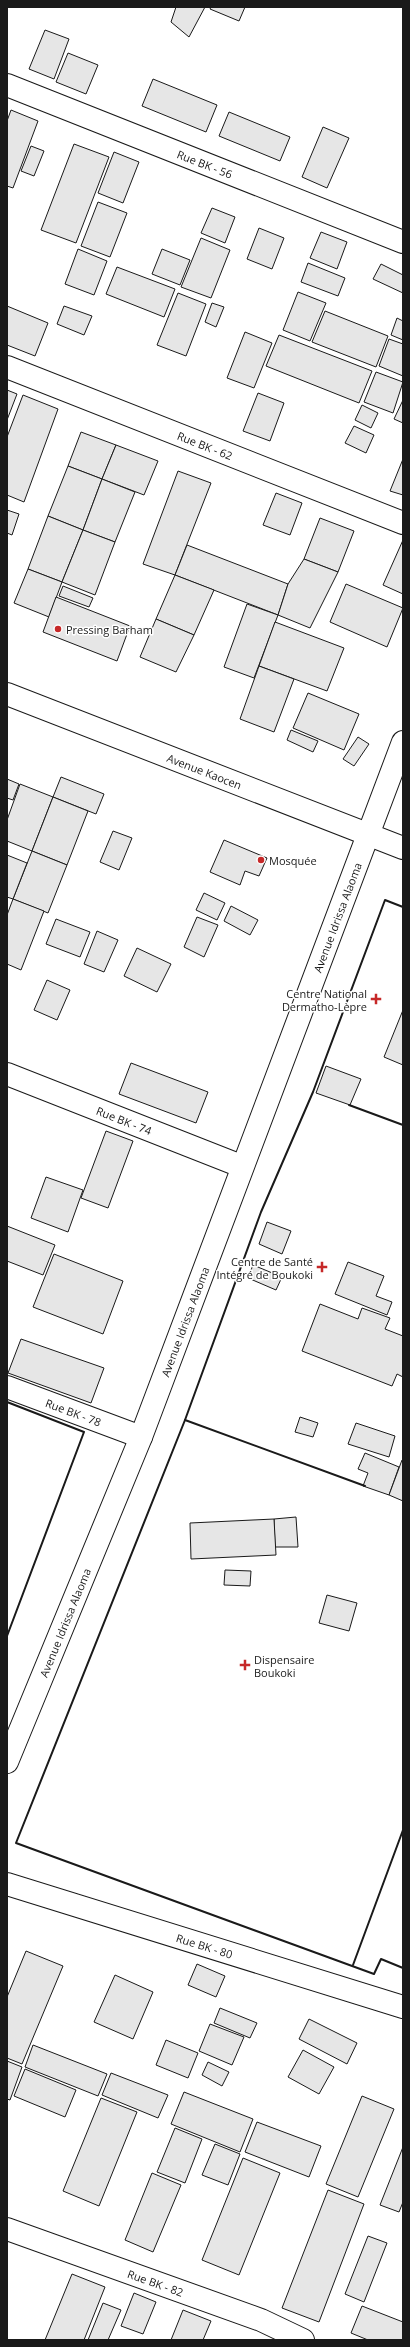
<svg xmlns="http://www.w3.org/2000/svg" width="410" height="2347" viewBox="0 0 410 2347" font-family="'Open Sans',sans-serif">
<rect width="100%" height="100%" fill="#fff"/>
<g fill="#e6e6e6" stroke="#1a1a1a">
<polygon points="176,7 205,7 189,37 171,22"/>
<polygon points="211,7 245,7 239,21 210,9"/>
<polygon points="45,30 69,39 54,79 29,69"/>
<polygon points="68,53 98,65 86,94 56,82"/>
<polygon points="153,79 217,105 206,132 142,106"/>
<polygon points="11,110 38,121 13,188 7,186 7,121"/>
<polygon points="229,112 290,137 280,161 219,136"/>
<polygon points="323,127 349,138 327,188 302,177"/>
<polygon points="74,144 109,157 76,243 41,230"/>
<polygon points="31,146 44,151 34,176 21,171"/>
<polygon points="114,152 139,162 123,203 98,193"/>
<polygon points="98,202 127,213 110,257 81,246"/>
<polygon points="212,208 235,217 225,243 201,233"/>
<polygon points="259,228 284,238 272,269 247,259"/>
<polygon points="321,232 347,242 337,269 310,258"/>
<polygon points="201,238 230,250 211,298 181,287"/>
<polygon points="78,249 107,261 94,295 65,284"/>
<polygon points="162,249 190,260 180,285 152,274"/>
<polygon points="308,263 345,278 338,296 301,282"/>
<polygon points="381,264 403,275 403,293 373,279"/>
<polygon points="117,267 175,289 164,317 106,294"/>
<polygon points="298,292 326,303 310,341 283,330"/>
<polygon points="178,293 206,304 186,356 157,345"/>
<polygon points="212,303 224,307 216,327 205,322"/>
<polygon points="7,306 48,323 35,356 7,345"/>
<polygon points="64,306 92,316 84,335 57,324"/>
<polygon points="325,311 388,336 376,367 312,342"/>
<polygon points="397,318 403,321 403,340 391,335"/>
<polygon points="245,332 272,343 254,388 227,378"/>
<polygon points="279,335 372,371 359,403 266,366"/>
<polygon points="389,339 403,344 403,376 379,366"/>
<polygon points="376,372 403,382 393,413 364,402"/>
<polygon points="7,390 17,394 7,420"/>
<polygon points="258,393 284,403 270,441 243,431"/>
<polygon points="23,395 58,409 24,502 7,495 7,437"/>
<polygon points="403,400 403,423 394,419"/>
<polygon points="362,405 378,413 371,428 355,420"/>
<polygon points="354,426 374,435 366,453 345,443"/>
<polygon points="81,432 116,445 102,479 68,466"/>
<polygon points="116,445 158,461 144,495 102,479"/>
<polygon points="403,459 403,495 390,491"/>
<polygon points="68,466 102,479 83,530 48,516"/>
<polygon points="178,471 211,483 175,575 143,564"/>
<polygon points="102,479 135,492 115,542 83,530"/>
<polygon points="276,493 302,503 290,535 263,525"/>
<polygon points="7,510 19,514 12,535 7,533"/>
<polygon points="48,516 83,530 62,582 28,569"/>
<polygon points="320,518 354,531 338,572 304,559"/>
<polygon points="83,530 115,542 95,595 62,582"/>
<polygon points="403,540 403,594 383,585"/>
<polygon points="187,545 288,584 278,615 175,575"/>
<polygon points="304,559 338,572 310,628 278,615 288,584"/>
<polygon points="28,569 62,582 49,617 14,603"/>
<polygon points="175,575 214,590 194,635 156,619"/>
<polygon points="346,584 403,608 387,647 330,622"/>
<polygon points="63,586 93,598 89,607 59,596"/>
<polygon points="56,597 130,626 117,661 43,632"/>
<polygon points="247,604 278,615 254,678 224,667"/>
<polygon points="156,619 194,635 176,672 140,657"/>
<polygon points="275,622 344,648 327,691 259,666"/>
<polygon points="259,666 294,679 274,732 240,719"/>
<polygon points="308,693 359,714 344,750 293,728"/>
<polygon points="291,730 318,741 313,752 287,740"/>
<polygon points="358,737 369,744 354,766 343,759"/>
<polygon points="61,777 104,794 96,814 53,797"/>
<polygon points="7,779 19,784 13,800 7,798"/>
<polygon points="20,784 53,797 32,851 7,841 7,820"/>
<polygon points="53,797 88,811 67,865 32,851"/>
<polygon points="113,831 132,838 119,870 100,862"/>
<polygon points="224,840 267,858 259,876 245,871 240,885 210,872"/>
<polygon points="32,851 67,865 48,913 13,899"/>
<polygon points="7,855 27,863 13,899 7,897"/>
<polygon points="204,893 225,903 217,920 196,910"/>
<polygon points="13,899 44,911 21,970 7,964 7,915"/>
<polygon points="231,906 258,920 250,935 224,921"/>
<polygon points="197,917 218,925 204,957 184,947"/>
<polygon points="56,919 90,932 80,957 46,944"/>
<polygon points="97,931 118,940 104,972 84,964"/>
<polygon points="137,948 171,964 157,992 124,976"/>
<polygon points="47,980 70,990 57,1020 34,1010"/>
<polygon points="403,1010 403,1065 384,1057"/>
<polygon points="131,1063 208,1092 196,1123 119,1094"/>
<polygon points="326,1066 361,1079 350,1105 316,1093"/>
<polygon points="106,1131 133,1141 108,1208 81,1198"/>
<polygon points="46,1177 83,1190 68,1232 31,1218"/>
<polygon points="267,1222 291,1231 282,1254 259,1244"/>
<polygon points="7,1226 55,1245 43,1275 7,1261"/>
<polygon points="54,1254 123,1281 103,1334 33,1307"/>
<polygon points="348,1262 384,1276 376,1296 392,1302 387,1315 335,1294"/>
<polygon points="253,1265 282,1277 276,1290 248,1278"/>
<polygon points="320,1304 358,1319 362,1308 390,1318 385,1329 403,1336 403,1377 397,1374 392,1386 302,1351"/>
<polygon points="21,1339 104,1368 91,1403 8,1373"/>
<polygon points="300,1417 318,1423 313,1437 295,1432"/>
<polygon points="356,1423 395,1436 389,1457 348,1444"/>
<polygon points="365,1453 399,1467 389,1495 363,1486 368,1473 358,1469"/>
<polygon points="402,1460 403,1460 403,1501 389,1495"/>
<polygon points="296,1517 298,1547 275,1547 274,1519"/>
<polygon points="274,1519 276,1555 191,1559 190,1523"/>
<polygon points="225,1570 251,1571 250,1586 224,1585"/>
<polygon points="327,1595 357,1603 349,1631 319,1623"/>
<polygon points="26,1951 63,1966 22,2064 7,2058 7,1997"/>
<polygon points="197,1964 225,1976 216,1997 188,1985"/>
<polygon points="115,1975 153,1992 133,2039 94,2022"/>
<polygon points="220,2008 257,2023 250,2038 214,2023"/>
<polygon points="309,2019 357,2043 347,2064 299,2039"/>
<polygon points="210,2024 244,2037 232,2065 199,2051"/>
<polygon points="166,2040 198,2053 188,2078 156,2065"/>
<polygon points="33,2045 107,2074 98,2096 25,2067"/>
<polygon points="303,2050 334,2067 319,2094 288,2077"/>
<polygon points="7,2061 22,2067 10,2100 7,2099"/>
<polygon points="208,2062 229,2072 222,2086 202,2075"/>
<polygon points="25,2069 76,2090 65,2117 14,2096"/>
<polygon points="111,2073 168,2095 158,2118 102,2095"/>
<polygon points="184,2092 253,2119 240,2152 171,2124"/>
<polygon points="362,2096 394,2109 358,2197 326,2184"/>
<polygon points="101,2098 137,2112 99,2206 63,2191"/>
<polygon points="257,2122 321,2146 309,2177 245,2152"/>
<polygon points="175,2128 202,2139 185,2183 157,2172"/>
<polygon points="215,2144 240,2154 228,2185 202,2175"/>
<polygon points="403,2147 403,2202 399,2212 380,2205"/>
<polygon points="243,2158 280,2173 239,2275 202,2260"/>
<polygon points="152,2173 181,2185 153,2252 125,2240"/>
<polygon points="328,2190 364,2204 319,2322 282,2308"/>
<polygon points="368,2236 387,2243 364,2302 345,2294"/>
<polygon points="72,2274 105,2287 84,2340 45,2340"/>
<polygon points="134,2293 156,2302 143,2334 121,2326"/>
<polygon points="103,2303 121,2310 108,2340 88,2340"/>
<polygon points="362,2306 403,2322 403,2340 368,2340 351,2333"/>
<polygon points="183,2310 211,2321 203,2340 171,2340"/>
</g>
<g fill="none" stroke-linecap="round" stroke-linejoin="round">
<g stroke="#1a1a1a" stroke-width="24">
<g id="minor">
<path id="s1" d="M7 85 403 242"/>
<path id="s2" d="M7 367 403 523"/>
<path id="s3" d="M7 1074 241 1166"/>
<path id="s4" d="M7 1387 141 1437"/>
<path id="s5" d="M7 1762 141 1437 403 742"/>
<path id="s6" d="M7 1884 403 2007"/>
<path id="s7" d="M7 2229 261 2320 303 2340"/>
</g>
</g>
<g stroke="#1a1a1a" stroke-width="24">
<g id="tertiary">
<path id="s8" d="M7 694 403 848"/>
</g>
</g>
<use href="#minor" stroke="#fff" stroke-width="22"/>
<use href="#tertiary" stroke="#fff" stroke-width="22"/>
<g stroke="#1a1a1a" stroke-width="2">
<polyline points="349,1105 403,1125"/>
<polyline points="7,1402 84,1432 7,1636"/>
<polyline points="185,1420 16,1843 374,1974 381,1959 403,1968"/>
<polyline points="365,1486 185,1420 261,1212 313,1092 385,900 403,907"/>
<polyline points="353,1965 403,1830"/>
</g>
</g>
<g fill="#c62828" stroke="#fff" stroke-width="1.5">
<circle cx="58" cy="629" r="4"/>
<circle cx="261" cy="860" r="4"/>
<path d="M374 993h4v4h4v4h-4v4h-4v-4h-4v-4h4z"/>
<path d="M320 1261h4v4h4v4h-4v4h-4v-4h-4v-4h4z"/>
<path d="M243 1659h4v4h4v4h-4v4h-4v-4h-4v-4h4z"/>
</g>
<g text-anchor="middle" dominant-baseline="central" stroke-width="3" stroke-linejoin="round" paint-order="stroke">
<g font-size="11" fill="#1a1a1a" stroke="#fff">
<text stroke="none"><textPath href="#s1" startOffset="213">Rue BK - 56</textPath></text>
<text stroke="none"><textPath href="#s2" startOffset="213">Rue BK - 62</textPath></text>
<text stroke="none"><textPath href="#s8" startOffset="212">Avenue Kaocen</textPath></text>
<text stroke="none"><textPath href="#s5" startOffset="907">Avenue Idrissa Alaoma</textPath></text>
<text stroke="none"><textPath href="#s3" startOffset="126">Rue BK - 74</textPath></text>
<text stroke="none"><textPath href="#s5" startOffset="475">Avenue Idrissa Alaoma</textPath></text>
<text stroke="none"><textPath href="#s4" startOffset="71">Rue BK - 78</textPath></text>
<text stroke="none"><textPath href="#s5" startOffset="151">Avenue Idrissa Alaoma</textPath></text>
<text stroke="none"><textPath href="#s6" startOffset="207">Rue BK - 80</textPath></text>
<text stroke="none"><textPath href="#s7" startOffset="158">Rue BK - 82</textPath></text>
</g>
<g font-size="11" fill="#1a1a1a" stroke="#fff" text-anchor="start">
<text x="66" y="629">Pressing Barham</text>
<text x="269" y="860">Mosquée</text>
<text x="367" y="993" text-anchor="end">Centre National<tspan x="367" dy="13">Dermatho-Lèpre</tspan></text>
<text x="313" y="1261" text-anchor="end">Centre de Santé<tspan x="313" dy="13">Intégré de Boukoki</tspan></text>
<text x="254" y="1659">Dispensaire<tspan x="254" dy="13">Boukoki</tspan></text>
</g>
</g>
<rect width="410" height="2347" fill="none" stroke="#1a1a1a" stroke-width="16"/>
</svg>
